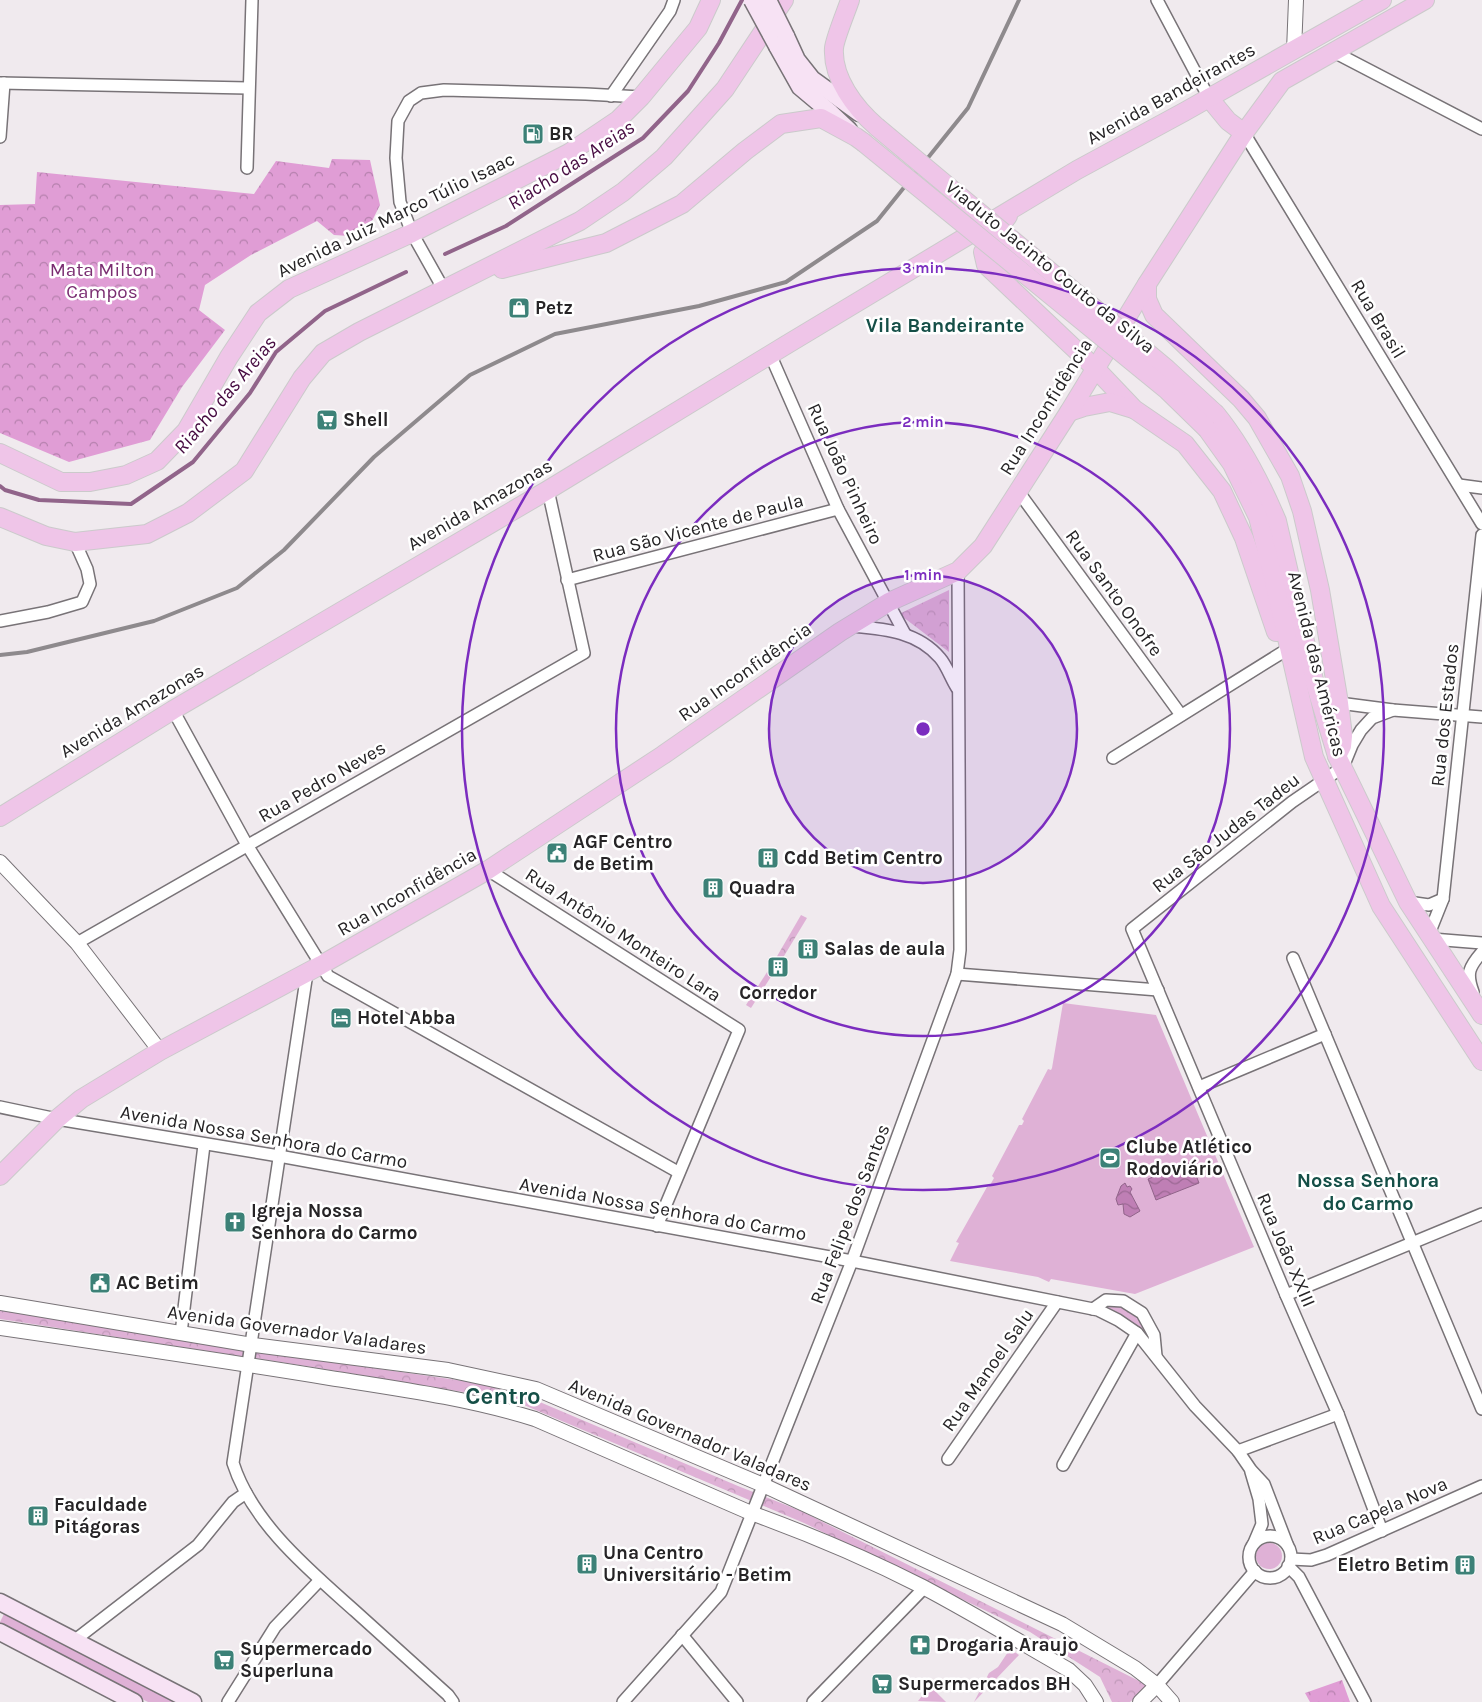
<svg xmlns="http://www.w3.org/2000/svg" width="1482" height="1702" viewBox="0 0 1482 1702" font-family="Karla,sans-serif">
<defs>
<pattern id="forest-crowns" width="20" height="18" patternUnits="userSpaceOnUse" patternTransform="scale(1.25)"><rect width="20" height="18" fill="#e09dd5"/><path d="M2 6a3 3 0 1 1 6 0M12 15a3 3 0 1 1 6 0" fill="none" stroke="#b580ad"/></pattern>
<pattern id="park-crowns" width="20" height="18" patternUnits="userSpaceOnUse" patternTransform="scale(1.25)"><rect width="20" height="18" fill="#dfb1d6"/><path d="M2 6a3 3 0 1 1 6 0M12 15a3 3 0 1 1 6 0" fill="none" stroke="#bf98b8"/></pattern>
<pattern id="water-waves" width="16" height="10" patternUnits="userSpaceOnUse" patternTransform="scale(1.25)"><rect width="16" height="10" fill="#bf7fb5"/><path d="M0 5q4-4 8 0t8 0" fill="none" stroke="#9b6893"/></pattern>
</defs>
<rect width="100%" height="100%" fill="#f0eaee"/>
<g fill="#dfb1d6">
<polygon points="769,969 774,972 751,1008 746,1005"/>
<polygon points="1063,1003 1156,1015 1254,1247 1135,1294 1051,1279 1049,1282 1038,1277 950,1261 959,1243 956,1242 987,1187 989,1187 994,1178 992,1176 1019,1125 1022,1125 1024,1121 1022,1119 1048,1069 1051,1070 1052,1068"/>
<circle cx="1269" cy="1556" r="13"/>
<polygon points="5,1612 179,1702 148,1702 0,1627 0,1622"/>
<polygon points="1010,1649 1019,1655 974,1702 989,1673 998,1667"/>
<polygon points="930,1686 946,1702 918,1701"/>
</g>
<g fill="url(#forest-crowns)">
<polygon points="332,159 370,160 380,205 364,237 334,235 317,221 251,255 205,285 199,310 225,330 182,387 150,440 69,462 0,433 0,205 35,204 37,172 254,194 276,161 329,168"/>
<polygon points="1342,1680 1350,1702 1310,1702 1305,1693"/>
</g>
<g fill="url(#park-crowns)">
<polygon points="949,590 949,652 899,614"/>
<polygon points="801,915 807,918 781,961 776,958"/>
<path d="M1121 1303C1134 1314 1147 1318 1148 1336L1104 1306Z"/>
<polygon points="0,1309 219,1346 478,1383 535,1400 738,1486 801,1511 1149,1686 1130,1702 1112,1702 1100,1677 1030,1632 804,1523 512,1400 312,1367 0,1319"/>
</g>
<g fill="url(#water-waves)" stroke="#91648a">
<polygon points="1191,1162 1199,1183 1156,1200 1148,1179"/>
<polygon points="1125,1183 1127,1187 1130,1186 1132,1189 1130,1192 1140,1211 1130,1217 1124,1214 1123,1204 1118,1205 1116,1199 1121,1186"/>
</g>
<g fill="none" stroke-linecap="round" stroke-linejoin="round">
<g stroke="#91648a" stroke-width="4">
<polyline points="445,254 506,226 643,138 688,91 719,43 742,0"/>
<polyline points="0,486 5,490 39,500 131,504 193,462 250,393 276,352 325,311 406,272"/>
</g>
<g stroke="#787377" stroke-width="14">
<g id="minor">
<polyline points="1157,0 1209,98"/>
<polyline points="1334,52 1482,129"/>
<polyline points="0,83 248,88"/>
<polyline points="611,96 670,11 674,0"/>
<polyline points="1244,133 1482,524"/>
<polyline points="0,137 4,83"/>
<polyline points="247,168 252,0"/>
<polyline points="444,290 412,233 400,202 396,158 398,121 409,101 421,93 444,90 586,94 641,97"/>
<polyline points="770,354 838,509 905,634"/>
<polyline points="1459,485 1482,488"/>
<polyline points="1018,491 1181,715"/>
<polyline points="567,580 838,509"/>
<polyline points="0,621 48,612 82,602 90,584 87,569 75,542"/>
<path d="M851 626C884 629 917 631 940 658 947 666 951 679 957 688"/>
<polyline points="1339,703 1393,710 1482,717"/>
<polyline points="173,710 247,845 328,976 678,1172"/>
<polyline points="1113,758 1283,652"/>
<polyline points="488,870 739,1030 657,1226"/>
<polyline points="1408,902 1429,905 1443,899"/>
<polyline points="1429,934 1443,899 1482,535"/>
<polyline points="1432,939 1482,943"/>
<polyline points="77,943 584,653 548,490"/>
<polyline points="1293,958 1482,1409"/>
<path d="M307 973 233 1463C252 1523 309 1570 355 1611 386 1639 417 1667 448 1695L453 1702"/>
<polyline points="957,974 1158,990"/>
<path d="M1473 992C1466 973 1469 967 1482 952"/>
<polyline points="1199,1087 1325,1034"/>
<polyline points="0,1107 57,1119 279,1156 852,1261 1098,1310 1118,1320 1137,1333 1195,1406 1238,1451 1251,1470 1264,1484 1287,1544"/>
<polyline points="1286,1295 1482,1214"/>
<polyline points="1093,1309 1106,1300 1123,1301 1142,1313 1154,1335 1156,1356"/>
<polyline points="181,1333 204,1145"/>
<polyline points="1238,1451 1338,1414"/>
<polyline points="948,1459 1057,1302"/>
<polyline points="1063,1465 1137,1333"/>
<polyline points="1251,1472 1259,1499 1262,1524 1254,1543"/>
<polyline points="1382,1531 1338,1414 1286,1295 1132,929 1292,802 1343,767 1352,745 1361,730 1372,718 1393,710"/>
<circle cx="1270" cy="1557" r="21"/>
<polyline points="1291,1559 1311,1560 1327,1555 1482,1486"/>
<polyline points="1288,1566 1299,1577 1365,1702"/>
<polyline points="682,1635 737,1702"/>
<polyline points="75,1640 198,1545 233,1502 246,1493"/>
<polyline points="1157,1685 1255,1571"/>
<polyline points="228,1702 275,1627 320,1580"/>
<polyline points="623,1702 721,1592 852,1261 957,974 960,950 958,571"/>
<polyline points="813,1702 924,1588"/>
</g>
</g>
<g stroke="#787377" stroke-width="16">
<g id="tertiary">
<polyline points="1294,51 1296,0"/>
<polyline points="0,862 77,943 160,1051"/>
<polyline points="0,1303 246,1344 448,1370 536,1389 763,1485 1062,1624 1135,1668 1157,1685 1172,1702"/>
<path d="M0 1328C110 1344 220 1360 330 1378 400 1389 467 1398 535 1419L751 1513C809 1534 868 1559 923 1587 972 1613 1020 1642 1069 1670L1085 1685 1096 1702"/>
<polyline points="1140,1702 1157,1685"/>
</g>
</g>
<g stroke="#787377" stroke-width="19">
<g id="secondary">
<polyline points="786,36 797,60 812,79 859,113"/>
<polyline points="777,46 800,87 831,113 849,130"/>
<polyline points="0,1602 193,1702"/>
<polyline points="0,1632 134,1702"/>
</g>
</g>
<g stroke="#cbcacb" stroke-width="20">
<g id="primary">
<path d="M850 0C846 12 835 38 834 48 832 78 855 108 877 127"/>
<polyline points="1209,98 1228,121 1244,133"/>
<polyline points="1008,216 995,233 983,252 986,265 1095,368 1134,409 1185,444 1222,491 1244,538 1276,632"/>
<polyline points="502,269 606,243 682,204 745,151 781,124 821,118 856,137 863,142"/>
<polyline points="1147,284 1147,299 1154,315 1241,399 1257,418 1290,476 1302,511 1320,590 1339,703 1343,736 1342,746 1337,756"/>
<polyline points="1069,412 1084,407 1110,402 1133,409"/>
<path d="M1216 414C1242 446 1261 483 1277 521L1314 680 1337 756 1408 902 1482 1015"/>
<polyline points="1207,429 1232,464 1258,517 1271,568 1314,757 1381,906 1482,1061"/>
<polyline points="0,453 61,482 90,482 126,475 157,461 186,431 229,357 258,313 289,289 412,233 569,153 618,120 641,97 698,28 711,0"/>
<polyline points="0,517 46,536 75,542 147,534 188,513 244,471 302,378 323,353 359,332 580,221 623,192 664,157 725,89 784,0"/>
<polyline points="0,817 173,710 548,490 786,345 1077,170 1184,112 1382,0"/>
<polyline points="0,1176 57,1119 81,1099 160,1051 321,965 488,870 663,755 840,632 889,602 958,571 983,546 1069,412 1147,284 1244,133 1282,81 1425,0"/>
</g>
</g>
<use href="#minor" stroke="#fff" stroke-width="11"/>
<use href="#tertiary" stroke="#fff" stroke-width="14"/>
<use href="#secondary" stroke="#f7e2f4" stroke-width="16"/>
<use href="#primary" stroke="#efc5e8" stroke-width="18"/>
<polyline stroke="#8e8a8d" stroke-width="4" points="0,655 27,652 154,621 237,588 284,550 374,457 470,375 555,334 699,306 786,282 877,221 968,108 1019,0"/>
<g stroke="#787377" stroke-width="19" stroke-linecap="butt">
<g id="secondary-bridge">
<polyline points="752,0 777,46"/>
<polyline points="768,0 786,36"/>
</g>
</g>
<g stroke="#cbcacb" stroke-width="20" stroke-linecap="butt">
<g id="primary-bridge">
<polyline points="877,127 1167,369 1216,414"/>
<polyline points="863,142 1167,390 1207,429"/>
</g>
</g>
<use href="#secondary-bridge" stroke="#f7e2f4" stroke-width="16"/>
<use href="#primary-bridge" stroke="#efc5e8" stroke-width="18"/>
</g>
<circle cx="923" cy="729" r="154" fill="#7b2cbf" fill-opacity=".12"/>
<g fill="none" stroke="#7b2cbf" stroke-width="2.5">
<circle cx="923" cy="729" r="154"/>
<circle cx="923" cy="729" r="307"/>
<circle cx="923" cy="729" r="461"/>
</g>
<defs>
<g id="fuel-square" transform="scale(1.125)"><rect x="-9" y="-9" width="18" height="18" rx="4" fill="#3c8177" stroke="#fff"/><path d="M-5.5-6h7V0h2V4h1.3V-2.5L3-4.5l.8-.8L6-3V5H2.5V1h-1V6h-7ZM-4.2-4.7v3.2H.2V-4.7Z" fill="#fff"/></g>
<g id="shop-square" transform="scale(1.125)"><rect x="-9" y="-9" width="18" height="18" rx="4" fill="#3c8177" stroke="#fff"/><path d="M-5-2.5h2.3a2.7 3.5 0 0 1 5.4 0H5L5.5 6h-11ZM-1.5-2.5h3a1.5 2.3 0 0 0-3 0Z" fill="#fff"/></g>
<g id="supermarket-square" transform="scale(1.125)"><rect x="-9" y="-9" width="18" height="18" rx="4" fill="#3c8177" stroke="#fff"/><path d="M-6-5.5h2.5l.6 2H6L4.5 2H-2.5L-4.4-4H-6ZM-1.5 3.2a1.3 1.3 0 1 0 .1 0ZM3 3.2a1.3 1.3 0 1 0 .1 0Z" fill="#fff"/></g>
<g id="civic-square" transform="scale(1.125)"><rect x="-9" y="-9" width="18" height="18" rx="4" fill="#3c8177" stroke="#fff"/><path d="M-.6-6.5H3V-4.5H.6V-3L4-1V1h2V6H-6V1h2V-1L-.6-3ZM-1.2 2.5V6h2.4V2.5Z" fill="#fff"/></g>
<g id="building-square" transform="scale(1.125)"><rect x="-9" y="-9" width="18" height="18" rx="4" fill="#3c8177" stroke="#fff"/><path d="M-4-6H4V6H1V3H-1V6H-4ZM-2.5-4.3h1.7v1.8h-1.7ZM.8-4.3h1.7v1.8H.8ZM-2.5-1h1.7V.8h-1.7ZM.8-1h1.7V.8H.8Z" fill="#fff"/></g>
<g id="hotel-square" transform="scale(1.125)"><rect x="-9" y="-9" width="18" height="18" rx="4" fill="#3c8177" stroke="#fff"/><path d="M-6-4.5h1.5V1H6V5H4.5V3h-9V5H-6ZM-4 0a1.8 1.8 0 1 1 3.6 0ZM.5 0V-2.5h3Q6-2.5 6 0Z" fill="#fff"/></g>
<g id="stadium-square" transform="scale(1.125)"><rect x="-9" y="-9" width="18" height="18" rx="4" fill="#3c8177" stroke="#fff"/><path d="M0-5a6.5 5 0 1 0 0 10a6.5 5 0 1 0 0-10ZM-3.5-1.8h7v3.6h-7Z" fill="#fff"/></g>
<g id="church-square" transform="scale(1.125)"><rect x="-9" y="-9" width="18" height="18" rx="4" fill="#3c8177" stroke="#fff"/><path d="M-1.2-6h2.4v3.5h3.3v2.4h-3.3V6h-2.4V-.1h-3.3v-2.4h3.3Z" fill="#fff"/></g>
<g id="pharmacy-square" transform="scale(1.125)"><rect x="-9" y="-9" width="18" height="18" rx="4" fill="#3c8177" stroke="#fff"/><path d="M-2-6h4v4h4v4h-4v4h-4v-4h-4v-4h4Z" fill="#fff"/></g>
</defs>
<g fill-rule="evenodd">
<use href="#fuel-square" x="533" y="134"/>
<use href="#shop-square" x="519" y="308"/>
<use href="#supermarket-square" x="327" y="420"/>
<use href="#civic-square" x="557" y="853"/>
<use href="#building-square" x="768" y="858"/>
<use href="#building-square" x="713" y="888"/>
<use href="#building-square" x="808" y="949"/>
<use href="#building-square" x="778" y="967"/>
<use href="#hotel-square" x="341" y="1018"/>
<use href="#stadium-square" x="1110" y="1158"/>
<use href="#church-square" x="235" y="1222"/>
<use href="#civic-square" x="100" y="1283"/>
<use href="#building-square" x="38" y="1516"/>
<use href="#building-square" x="587" y="1564"/>
<use href="#building-square" x="1465" y="1565"/>
<use href="#pharmacy-square" x="920" y="1645"/>
<use href="#supermarket-square" x="224" y="1660"/>
<use href="#supermarket-square" x="882" y="1684"/>
</g>
<g text-anchor="middle" dominant-baseline="central" stroke-width="5" stroke-linejoin="round" paint-order="stroke">
<g font-size="19" fill="#262426" stroke="#fff">
<text transform="translate(1171 94) rotate(-29)">Avenida Bandeirantes</text>
<text transform="translate(396 215) rotate(-26)">Avenida Juiz Marco Túlio Isaac</text>
<text transform="translate(1050 267) rotate(39)">Viaduto Jacinto Couto da Silva</text>
<text transform="translate(1378 319) rotate(59)">Rua Brasil</text>
<text transform="translate(1046 407) rotate(-58)">Rua Inconfidência</text>
<text transform="translate(845 474) rotate(65)">Rua João Pinheiro</text>
<text transform="translate(480 505) rotate(-30)">Avenida Amazonas</text>
<text transform="translate(698 528) rotate(-15)">Rua São Vicente de Paula</text>
<text transform="translate(1114 593) rotate(54)">Rua Santo Onofre</text>
<text transform="translate(1317 664) rotate(76)">Avenida das Américas</text>
<text transform="translate(745 672) rotate(-35)">Rua Inconfidência</text>
<text transform="translate(132 711) rotate(-31)">Avenida Amazonas</text>
<text transform="translate(1445 715) rotate(-84)">Rua dos Estados</text>
<text transform="translate(322 782) rotate(-30)">Rua Pedro Neves</text>
<text transform="translate(1226 833) rotate(-38)">Rua São Judas Tadeu</text>
<text transform="translate(407 892) rotate(-30)">Rua Inconfidência</text>
<text transform="translate(623 935) rotate(33)">Rua Antônio Monteiro Lara</text>
<text transform="translate(264 1137) rotate(10)">Avenida Nossa Senhora do Carmo</text>
<text transform="translate(663 1209) rotate(10)">Avenida Nossa Senhora do Carmo</text>
<text transform="translate(850 1214) rotate(-69)">Rua Felipe dos Santos</text>
<text transform="translate(1286 1250) rotate(67)">Rua João XXIII</text>
<text transform="translate(297 1330) rotate(8)">Avenida Governador Valadares</text>
<text transform="translate(988 1370) rotate(-55)">Rua Manoel Salu</text>
<text transform="translate(690 1435) rotate(23)">Avenida Governador Valadares</text>
<text transform="translate(1380 1511) rotate(-23)">Rua Capela Nova</text>
</g>
<g font-size="19" font-weight="bold" fill="#262426" stroke="#fff" text-anchor="start">
<text x="549" y="134">BR</text>
<text x="535" y="308">Petz</text>
<text x="343" y="420">Shell</text>
<text x="573" y="842">AGF Centro<tspan x="573" dy="22">de Betim</tspan></text>
<text x="784" y="858">Cdd Betim Centro</text>
<text x="729" y="888">Quadra</text>
<text x="824" y="949">Salas de aula</text>
<text x="778" y="993" text-anchor="middle">Corredor</text>
<text x="357" y="1018">Hotel Abba</text>
<text x="1126" y="1147">Clube Atlético<tspan x="1126" dy="22">Rodoviário</tspan></text>
<text x="251" y="1211">Igreja Nossa<tspan x="251" dy="22">Senhora do Carmo</tspan></text>
<text x="116" y="1283">AC Betim</text>
<text x="54" y="1505">Faculdade<tspan x="54" dy="22">Pitágoras</tspan></text>
<text x="603" y="1553">Una Centro<tspan x="603" dy="22">Universitário - Betim</tspan></text>
<text x="1449" y="1565" text-anchor="end">Eletro Betim</text>
<text x="936" y="1645">Drogaria Araujo</text>
<text x="240" y="1649">Supermercado<tspan x="240" dy="22">Superluna</tspan></text>
<text x="898" y="1684">Supermercados BH</text>
</g>
<g font-size="19" fill="#7a2d71" stroke="#fff">
<text x="102" y="270">Mata Milton<tspan x="102" dy="22">Campos</tspan></text>
</g>
<g font-size="20" font-style="italic" fill="#460b41" stroke="#fff">
<text transform="translate(571 165) rotate(-33)">Riacho das Areias</text>
<text transform="translate(225 395) rotate(-50)">Riacho das Areias</text>
</g>
<g font-size="20" font-weight="bold" fill="#154f47" stroke="#fff">
<text x="945" y="325">Vila Bandeirante</text>
<text x="1368" y="1180">Nossa Senhora<tspan x="1368" dy="23">do Carmo</tspan></text>
</g>
<g font-size="24" font-weight="bold" fill="#154f47" stroke="#fff">
<text x="503" y="1396">Centro</text>
</g>
</g>
<circle cx="923" cy="729" r="8" fill="#7b2cbf" stroke="#fff" stroke-width="2.5"/>
<g font-size="15" text-anchor="middle" font-weight="bold" fill="#7b2cbf" stroke="#fff" stroke-width="5" stroke-linejoin="round" paint-order="stroke">
<text x="923" y="273">3 min</text>
<text x="923" y="427">2 min</text>
<text x="923" y="580">1 min</text>
</g>
</svg>
